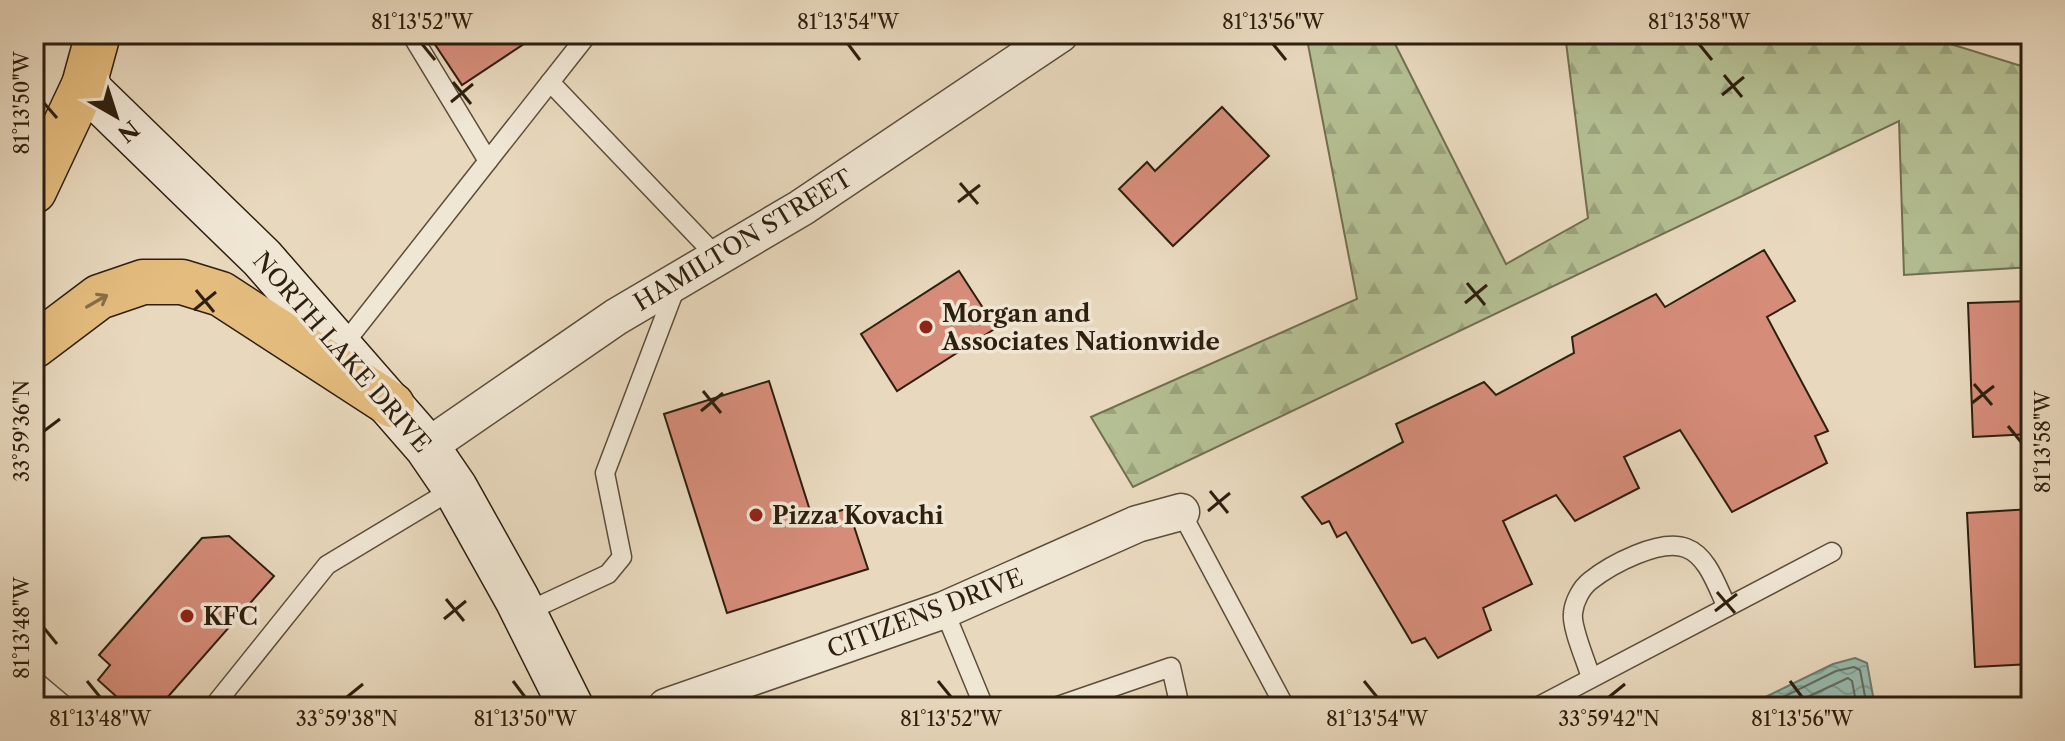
<svg xmlns="http://www.w3.org/2000/svg" width="2065" height="741" viewBox="0 0 2065 741" font-family="'Libre Caslon Text',serif">
<defs>
<pattern id="forest-firs" width="22" height="20" patternUnits="userSpaceOnUse" patternTransform="scale(2)"><rect width="22" height="20" fill="#b4bf93"/><path d="M5 1l3.5 6h-7zM16 11l3.5 6h-7z" fill="#9ba47e"/></pattern>
<pattern id="water-waves" width="16" height="10" patternUnits="userSpaceOnUse" patternTransform="scale(2)"><rect width="16" height="10" fill="#98baae"/><path d="M0 5q4-4 8 0t8 0" fill="none" stroke="#839f94"/></pattern>
</defs>
<rect width="100%" height="100%" fill="#e8d8bd"/>
<filter id="stains"><feTurbulence type="fractalNoise" baseFrequency=".0025" numOctaves="4"/><feColorMatrix values="0 0 0 0 .2 0 0 0 0 .09 0 0 0 0 .02 0 0 0 .5 -.17"/></filter>
<radialGradient id="worn" r=".72"><stop offset=".6" stop-color="#630" stop-opacity="0"/><stop offset="1" stop-color="#630" stop-opacity=".3"/></radialGradient>
<polygon fill="url(#forest-firs)" stroke="#716f50" stroke-width="2" points="1306,34 1390,34 1506,264 1588,218 1565,34 1927,34 1928,37 2031,69 2031,267 1904,275 1899,121 1133,487 1091,417 1357,299"/>
<polygon fill="url(#water-waves)" stroke="#6e7c6e" stroke-width="2" points="1855,658 1867,663 1875,707 1745,707 1833,664"/>
<g fill="none" stroke-linecap="round" stroke-linejoin="round">
<g stroke="#636c5e" stroke-width="2">
<polyline points="1763,707 1836,671 1854,667 1860,670 1867,707"/>
<polyline points="1786,707 1848,678 1852,681 1857,707"/>
</g>
</g>
<g fill="#d58c79" stroke="#2e1f0e" stroke-width="2">
<polygon points="428,34 539,34 462,85"/>
<polygon points="1222,107 1269,156 1173,246 1119,189 1147,162 1155,171"/>
<polygon points="1764,250 1795,301 1767,317 1828,431 1815,436 1827,463 1732,512 1680,430 1624,457 1639,488 1575,521 1556,495 1503,521 1532,584 1483,608 1491,630 1438,658 1425,638 1412,643 1346,532 1337,537 1329,521 1322,524 1302,497 1403,442 1396,424 1484,382 1496,395 1574,353 1572,337 1656,294 1665,307"/>
<polygon points="959,271 996,328 897,391 861,334"/>
<polygon points="2031,301 2031,434 1973,437 1968,303"/>
<polygon points="769,381 813,520 848,508 868,569 727,613 664,414"/>
<polygon points="2031,509 2031,664 1975,667 1967,513"/>
<polygon points="229,536 274,576 159,707 128,707 98,680 110,665 99,655 202,538"/>
</g>
<g fill="none" stroke-linecap="round" stroke-linejoin="round">
<g stroke="#5c4d3a" stroke-width="21">
<g id="lane">
<polyline points="411,34 488,161"/>
<polyline points="550,82 718,258"/>
<polyline points="340,349 588,34"/>
<polyline points="1181,512 1285,707"/>
<polyline points="944,610 984,707"/>
<polyline points="524,613 608,574 622,557 605,473 677,284"/>
<path d="M1591 678C1587 663 1571 628 1573 613 1574 602 1581 588 1590 581 1610 565 1660 538 1686 548 1708 556 1717 587 1727 607"/>
<polyline points="34,680 66,707"/>
<polyline points="213,707 327,565 455,488"/>
<polyline points="1055,707 1171,667 1180,707"/>
<polyline points="1537,707 1832,552"/>
</g>
</g>
<g stroke="#5c4d3a" stroke-width="39">
<g id="street">
<polyline points="427,447 616,317 801,208 1060,34"/>
<polyline points="666,707 944,610 1137,524 1181,512"/>
</g>
</g>
<g stroke="#2e1f0e" stroke-width="47">
<polyline id="secondary" points="84,85 262,258 427,447 455,488 517,599 571,707"/>
</g>
<g stroke="#2e1f0e" stroke-width="47">
<g id="primary">
<polyline points="34,191 84,85 98,34"/>
<polyline points="34,346 99,297 143,282 182,282 221,294 392,405"/>
</g>
</g>
<use href="#lane" stroke="#f0e6d4" stroke-width="18"/>
<use href="#street" stroke="#f0e6d4" stroke-width="36"/>
<use href="#secondary" stroke="#f0e6d4" stroke-width="44"/>
<use href="#primary" stroke="#e4bc7e" stroke-width="44"/>
</g>
<defs><path id="oneway-shaft" d="M-6 0H5M1.5-3L5.5 0L1.5 3" fill="none" stroke-width="1.6" stroke-linecap="round" stroke-linejoin="round" transform="scale(2)"/></defs>
<use stroke="#896e46" href="#oneway-shaft" transform="translate(97 301) rotate(-30)"/>
<path fill="none" stroke="#2e1f0e" stroke-width="3" d="M422 44 435 60M848 44 860 60M1273 44 1286 60M1699 44 1712 60M1724 75 1742 97M453 82 471 104M1722 95 1744 77M451 102 473 84M44 103 57 118M960 183 978 204M958 202 980 185M1467 283 1485 305M196 290 214 312M1465 303 1487 285M194 310 216 292M1974 384 1992 405M703 391 721 413M1972 403 1994 386M701 411 723 393M2008 426 2021 442M44 431 60 419M1210 491 1228 513M1208 511 1230 493M1717 592 1735 613M446 599 464 621M1715 611 1737 594M444 619 466 601M44 628 57 644M87 681 100 697M513 681 525 697M938 681 951 697M1364 681 1377 697M1790 681 1802 697M347 697 363 684M1609 697 1625 684"/>
<g fill="#8f2418" stroke="#f0e6d4" stroke-width="3">
<circle cx="926" cy="327" r="8"/>
<circle cx="756" cy="515" r="8"/>
<circle cx="187" cy="616" r="8"/>
</g>
<g text-anchor="middle" dominant-baseline="central" stroke-width="7" stroke-linejoin="round" paint-order="stroke">
<g font-size="24" fill="#2e1f0e" stroke="#f0e6d4">
<text transform="translate(743 240) rotate(-31)">HAMILTON STREET</text>
<text transform="translate(342 352) rotate(49)">NORTH LAKE DRIVE</text>
<text transform="translate(925 613) rotate(-21)">CITIZENS DRIVE</text>
</g>
<g font-size="24" font-weight="bold" fill="#2e1f0e" stroke="#f0e6d4" text-anchor="start">
<text x="942" y="313">Morgan and<tspan x="942" dy="28">Associates Nationwide</tspan></text>
<text x="772" y="515">Pizza Kovachi</text>
<text x="203" y="616">KFC</text>
</g>
</g>
<rect width="2065" height="741" fill="none" stroke="#e8d8bd" stroke-width="88"/>
<g transform="translate(116 116) rotate(141)" stroke="#f0e6d4" stroke-width="6" paint-order="stroke">
<path d="M0-6L14 30L0 20L-14 30Z" fill="#2e1f0e"/>
<text y="-12" font-size="22" font-weight="bold" text-anchor="middle" fill="#2e1f0e">N</text>
</g>
<rect x="44" y="44" width="1977" height="653" fill="none" stroke="#2e1f0e" stroke-width="3"/>
<g font-size="20" text-anchor="middle" fill="#2e1f0e">
<text x="422" y="29">81°13'52"W</text>
<text x="848" y="29">81°13'54"W</text>
<text x="1273" y="29">81°13'56"W</text>
<text x="1699" y="29">81°13'58"W</text>
<text transform="translate(22 103) rotate(-90)" y="7">81°13'50"W</text>
<text transform="translate(22 431) rotate(-90)" y="7">33°59'36"N</text>
<text transform="translate(2043 442) rotate(-90)" y="7">81°13'58"W</text>
<text transform="translate(22 628) rotate(-90)" y="7">81°13'48"W</text>
<text x="100" y="726">81°13'48"W</text>
<text x="347" y="726">33°59'38"N</text>
<text x="525" y="726">81°13'50"W</text>
<text x="951" y="726">81°13'52"W</text>
<text x="1377" y="726">81°13'54"W</text>
<text x="1609" y="726">33°59'42"N</text>
<text x="1802" y="726">81°13'56"W</text>
</g>
<rect width="100%" height="100%" filter="url(#stains)"/>
<rect width="100%" height="100%" fill="url(#worn)"/>
</svg>
